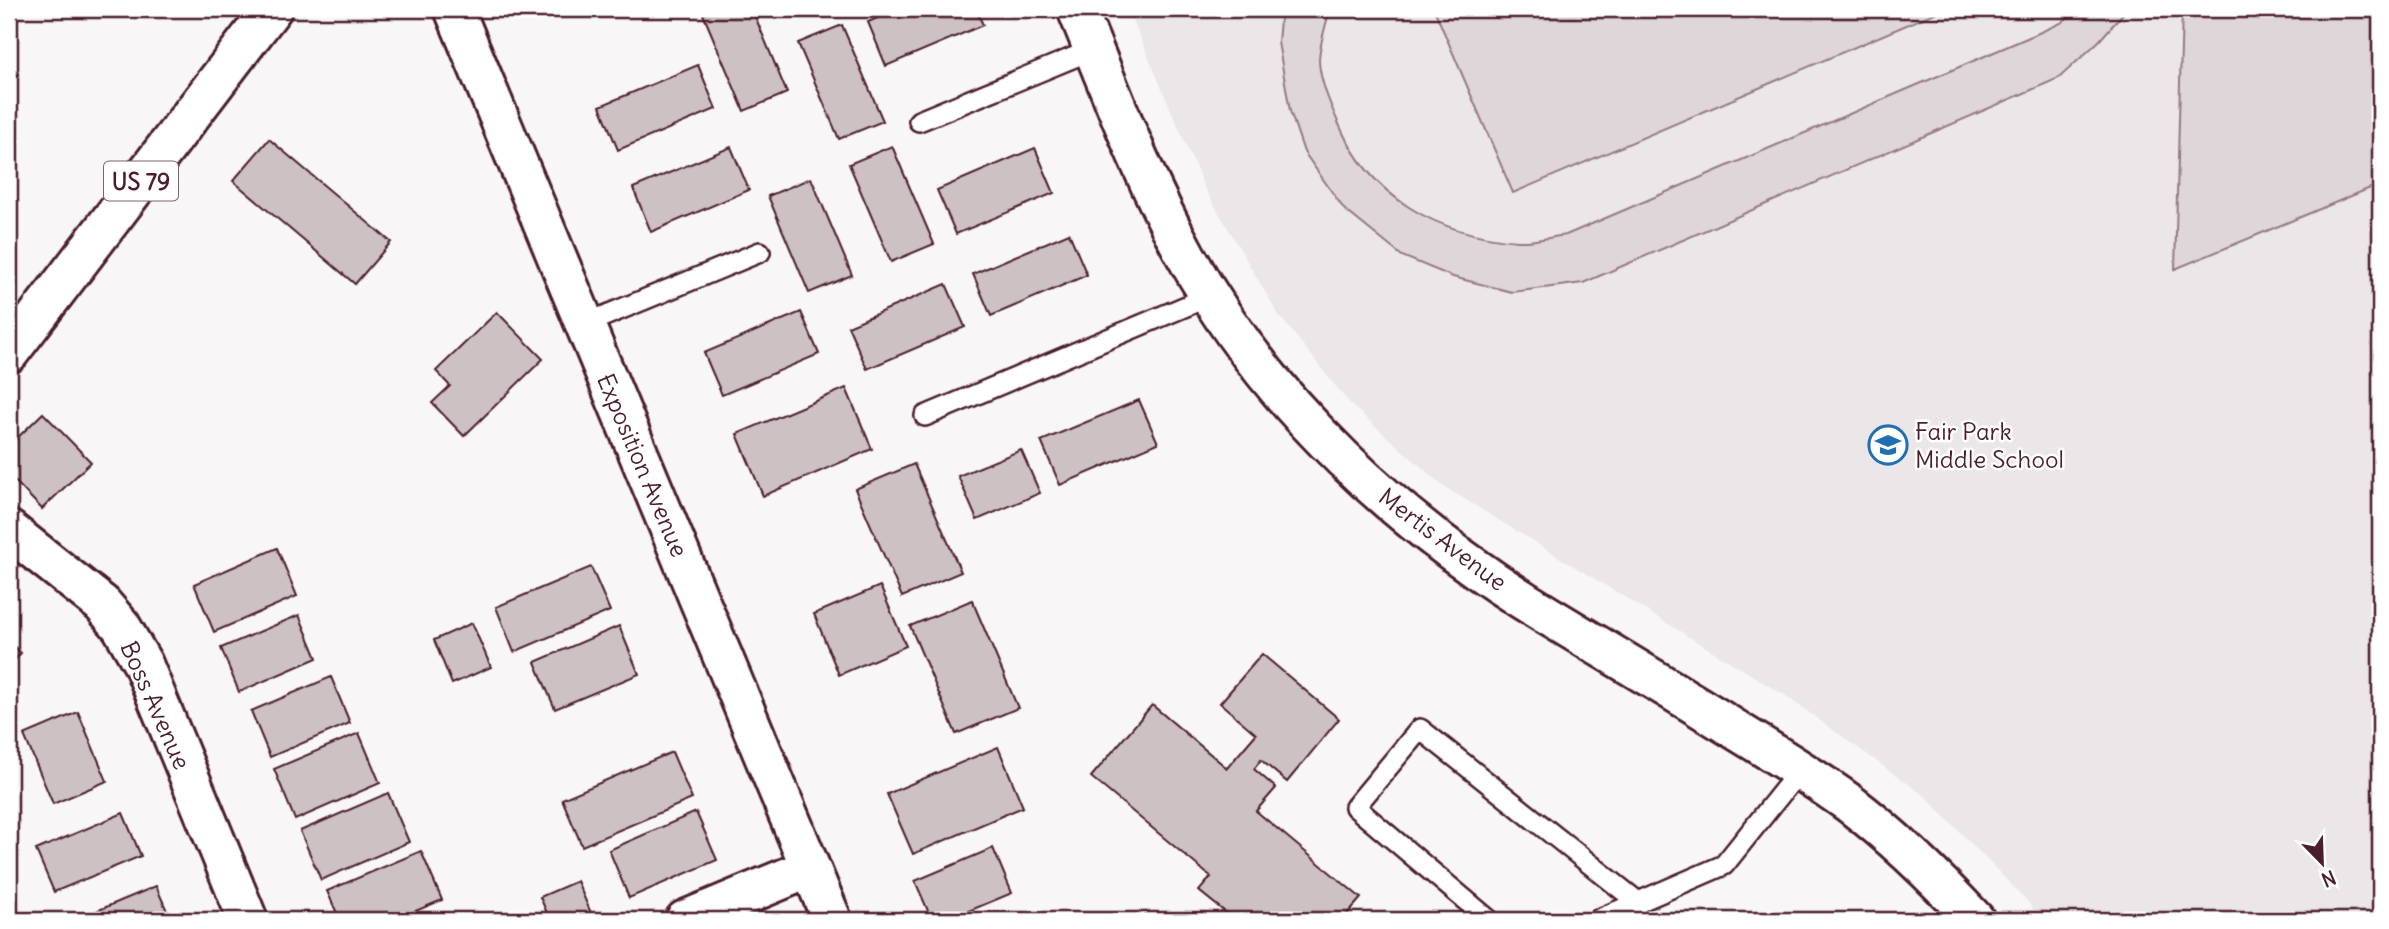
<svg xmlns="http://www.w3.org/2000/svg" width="2389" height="929" viewBox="0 0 2389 929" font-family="Delius,sans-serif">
<rect width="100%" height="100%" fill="#f8f6f7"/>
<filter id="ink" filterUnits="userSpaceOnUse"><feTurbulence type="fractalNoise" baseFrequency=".0143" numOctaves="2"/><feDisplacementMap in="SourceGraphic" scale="14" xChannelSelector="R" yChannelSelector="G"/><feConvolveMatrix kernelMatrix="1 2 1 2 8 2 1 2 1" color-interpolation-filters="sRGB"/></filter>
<g filter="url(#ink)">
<polygon fill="#ebe6e8" points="1128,9 2380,9 2380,920 2040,920 2029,903 1925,796 1786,696 1443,486 1350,404 1278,314 1204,187"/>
<g fill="#ded6d9" stroke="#947a82" stroke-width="2">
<path d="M1281 9H1330C1326 25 1319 45 1319 61 1320 81 1330 104 1338 122 1370 198 1438 235 1518 241 1533 242 1551 237 1566 235L2034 35 2061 23 2078 9H2127L2099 41 2059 78 1583 283 1512 292 1453 277 1402 256 1344 209 1304 152 1290 111 1278 42Z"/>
<polygon points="1434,9 1944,9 1513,193"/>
<polygon points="2182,9 2380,9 2380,184 2175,269"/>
</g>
<g fill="#cdc1c4" stroke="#4a1f2b" stroke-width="2">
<polygon points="715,9 752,9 787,93 744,111 703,14"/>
<polygon points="899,9 976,9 983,25 886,66 868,22"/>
<polygon points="842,25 883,121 839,139 798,43"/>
<polygon points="698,65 716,109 618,150 600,106"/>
<polygon points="269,139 391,242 355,284 233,181"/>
<polygon points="892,146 934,244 891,262 849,164"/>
<polygon points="731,147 749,190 651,232 633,188"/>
<polygon points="1035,148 1054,193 956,234 937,190"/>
<polygon points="811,178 852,275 809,293 768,196"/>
<polygon points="1069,233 1087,275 991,316 973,274"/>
<polygon points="946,284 965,327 867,369 848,326"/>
<polygon points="497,312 543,359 464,436 432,403 450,386 436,371"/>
<polygon points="801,312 819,354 722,395 704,353"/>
<polygon points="846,388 872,449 763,496 737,434"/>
<polygon points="1139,400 1158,443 1060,485 1041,441"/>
<polygon points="43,413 91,462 42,509 9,475 9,446"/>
<polygon points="1021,450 1040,493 977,520 958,476"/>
<polygon points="914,464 961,572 902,597 855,489"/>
<polygon points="277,548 297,596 214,632 194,584"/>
<polygon points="591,567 610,611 514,652 496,607"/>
<polygon points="880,586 906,646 839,675 814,614"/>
<polygon points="972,600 1018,708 956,734 910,626"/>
<polygon points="299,615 317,658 239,692 221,648"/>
<polygon points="472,623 491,667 452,684 434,640"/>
<polygon points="619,626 639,674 555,709 535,662"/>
<polygon points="9,641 21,653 9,666"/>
<polygon points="1262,654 1339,719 1287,782 1261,760 1254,769 1276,788 1256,811 1361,898 1342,920 1235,920 1199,891 1211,877 1091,777 1152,705 1227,768 1256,734 1220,703"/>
<polygon points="331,677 350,723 270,757 251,711"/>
<polygon points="78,712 107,781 53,804 24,735"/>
<polygon points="359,733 380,783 295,820 274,769"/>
<polygon points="998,747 1023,807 913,854 887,794"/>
<polygon points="672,752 692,799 582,846 562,799"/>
<polygon points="388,793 409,842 321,880 300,831"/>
<polygon points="696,812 717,860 629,898 609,850"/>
<polygon points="123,813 141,856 54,892 36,850"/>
<polygon points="993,848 1012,893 947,920 932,920 915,881"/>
<polygon points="421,851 442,900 394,920 340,920 327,891"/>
<polygon points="577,881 594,920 550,920 540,897"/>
<polygon points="156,886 171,920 75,920"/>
</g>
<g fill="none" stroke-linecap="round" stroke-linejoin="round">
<g stroke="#4a1f2b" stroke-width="24">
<g id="lane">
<polyline points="919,121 1094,49"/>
<polyline points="585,324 760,252"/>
<polyline points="925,416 1210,296"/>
<polyline points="1489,920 1355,807 1420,729 1639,903"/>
<polyline points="1597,920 1724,865 1800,770"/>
</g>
</g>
<g stroke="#4a1f2b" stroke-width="44">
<g id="street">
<polyline points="454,9 832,920"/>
<polyline points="9,530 102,604 121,626 143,664 248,920"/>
<polyline points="685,920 810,868"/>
</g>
</g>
<g stroke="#4a1f2b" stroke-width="44">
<path id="secondary" d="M1077 9C1111 92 1143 178 1186 256 1269 406 1402 527 1547 615 1613 655 1679 694 1744 735 1780 757 1816 779 1849 803 1895 838 1936 878 1975 920"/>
</g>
<g stroke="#4a1f2b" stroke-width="44">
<polyline id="primary" points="9,353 272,9"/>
</g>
<use href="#lane" stroke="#fff" stroke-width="19"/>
<use href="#street" stroke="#fff" stroke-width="38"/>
<use href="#secondary" stroke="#fff" stroke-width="38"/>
<use href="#primary" stroke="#fff" stroke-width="38"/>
</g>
</g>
<defs>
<g id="school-ring" transform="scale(2.0125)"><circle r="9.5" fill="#fff" stroke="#1f6fb2" stroke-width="1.5"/><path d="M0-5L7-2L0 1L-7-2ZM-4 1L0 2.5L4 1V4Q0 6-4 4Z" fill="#1f6fb2"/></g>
</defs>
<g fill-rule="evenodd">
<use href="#school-ring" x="1888" y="445"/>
</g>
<g text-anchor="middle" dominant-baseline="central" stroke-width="5" stroke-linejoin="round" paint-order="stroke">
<rect fill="#fff" stroke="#80626b" stroke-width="2" x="104" y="161.5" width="74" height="39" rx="5"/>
<g font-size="23" font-weight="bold" fill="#4a1f2b">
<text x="141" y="181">US 79</text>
</g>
<g font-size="24" fill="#4a1f2b" stroke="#fff" text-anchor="start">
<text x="1915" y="431">Fair Park<tspan x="1915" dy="28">Middle School</tspan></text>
</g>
<g font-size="24" fill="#4a1f2b" stroke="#fff">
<text transform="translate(643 465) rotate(67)">Exposition Avenue</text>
<text transform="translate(1443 539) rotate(37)">Mertis Avenue</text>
<text transform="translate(156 705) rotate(66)">Boss Avenue</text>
</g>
</g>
<rect width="2389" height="929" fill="none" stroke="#fff" stroke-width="35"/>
<rect x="18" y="18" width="2354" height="894" fill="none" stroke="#4a1f2b" stroke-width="2.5" filter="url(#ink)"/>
<g transform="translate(2322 863) rotate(157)" stroke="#ffffff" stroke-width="5" paint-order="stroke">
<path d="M0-5L12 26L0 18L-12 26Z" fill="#4a1f2b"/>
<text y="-10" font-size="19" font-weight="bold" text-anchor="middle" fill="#4a1f2b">N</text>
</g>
</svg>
